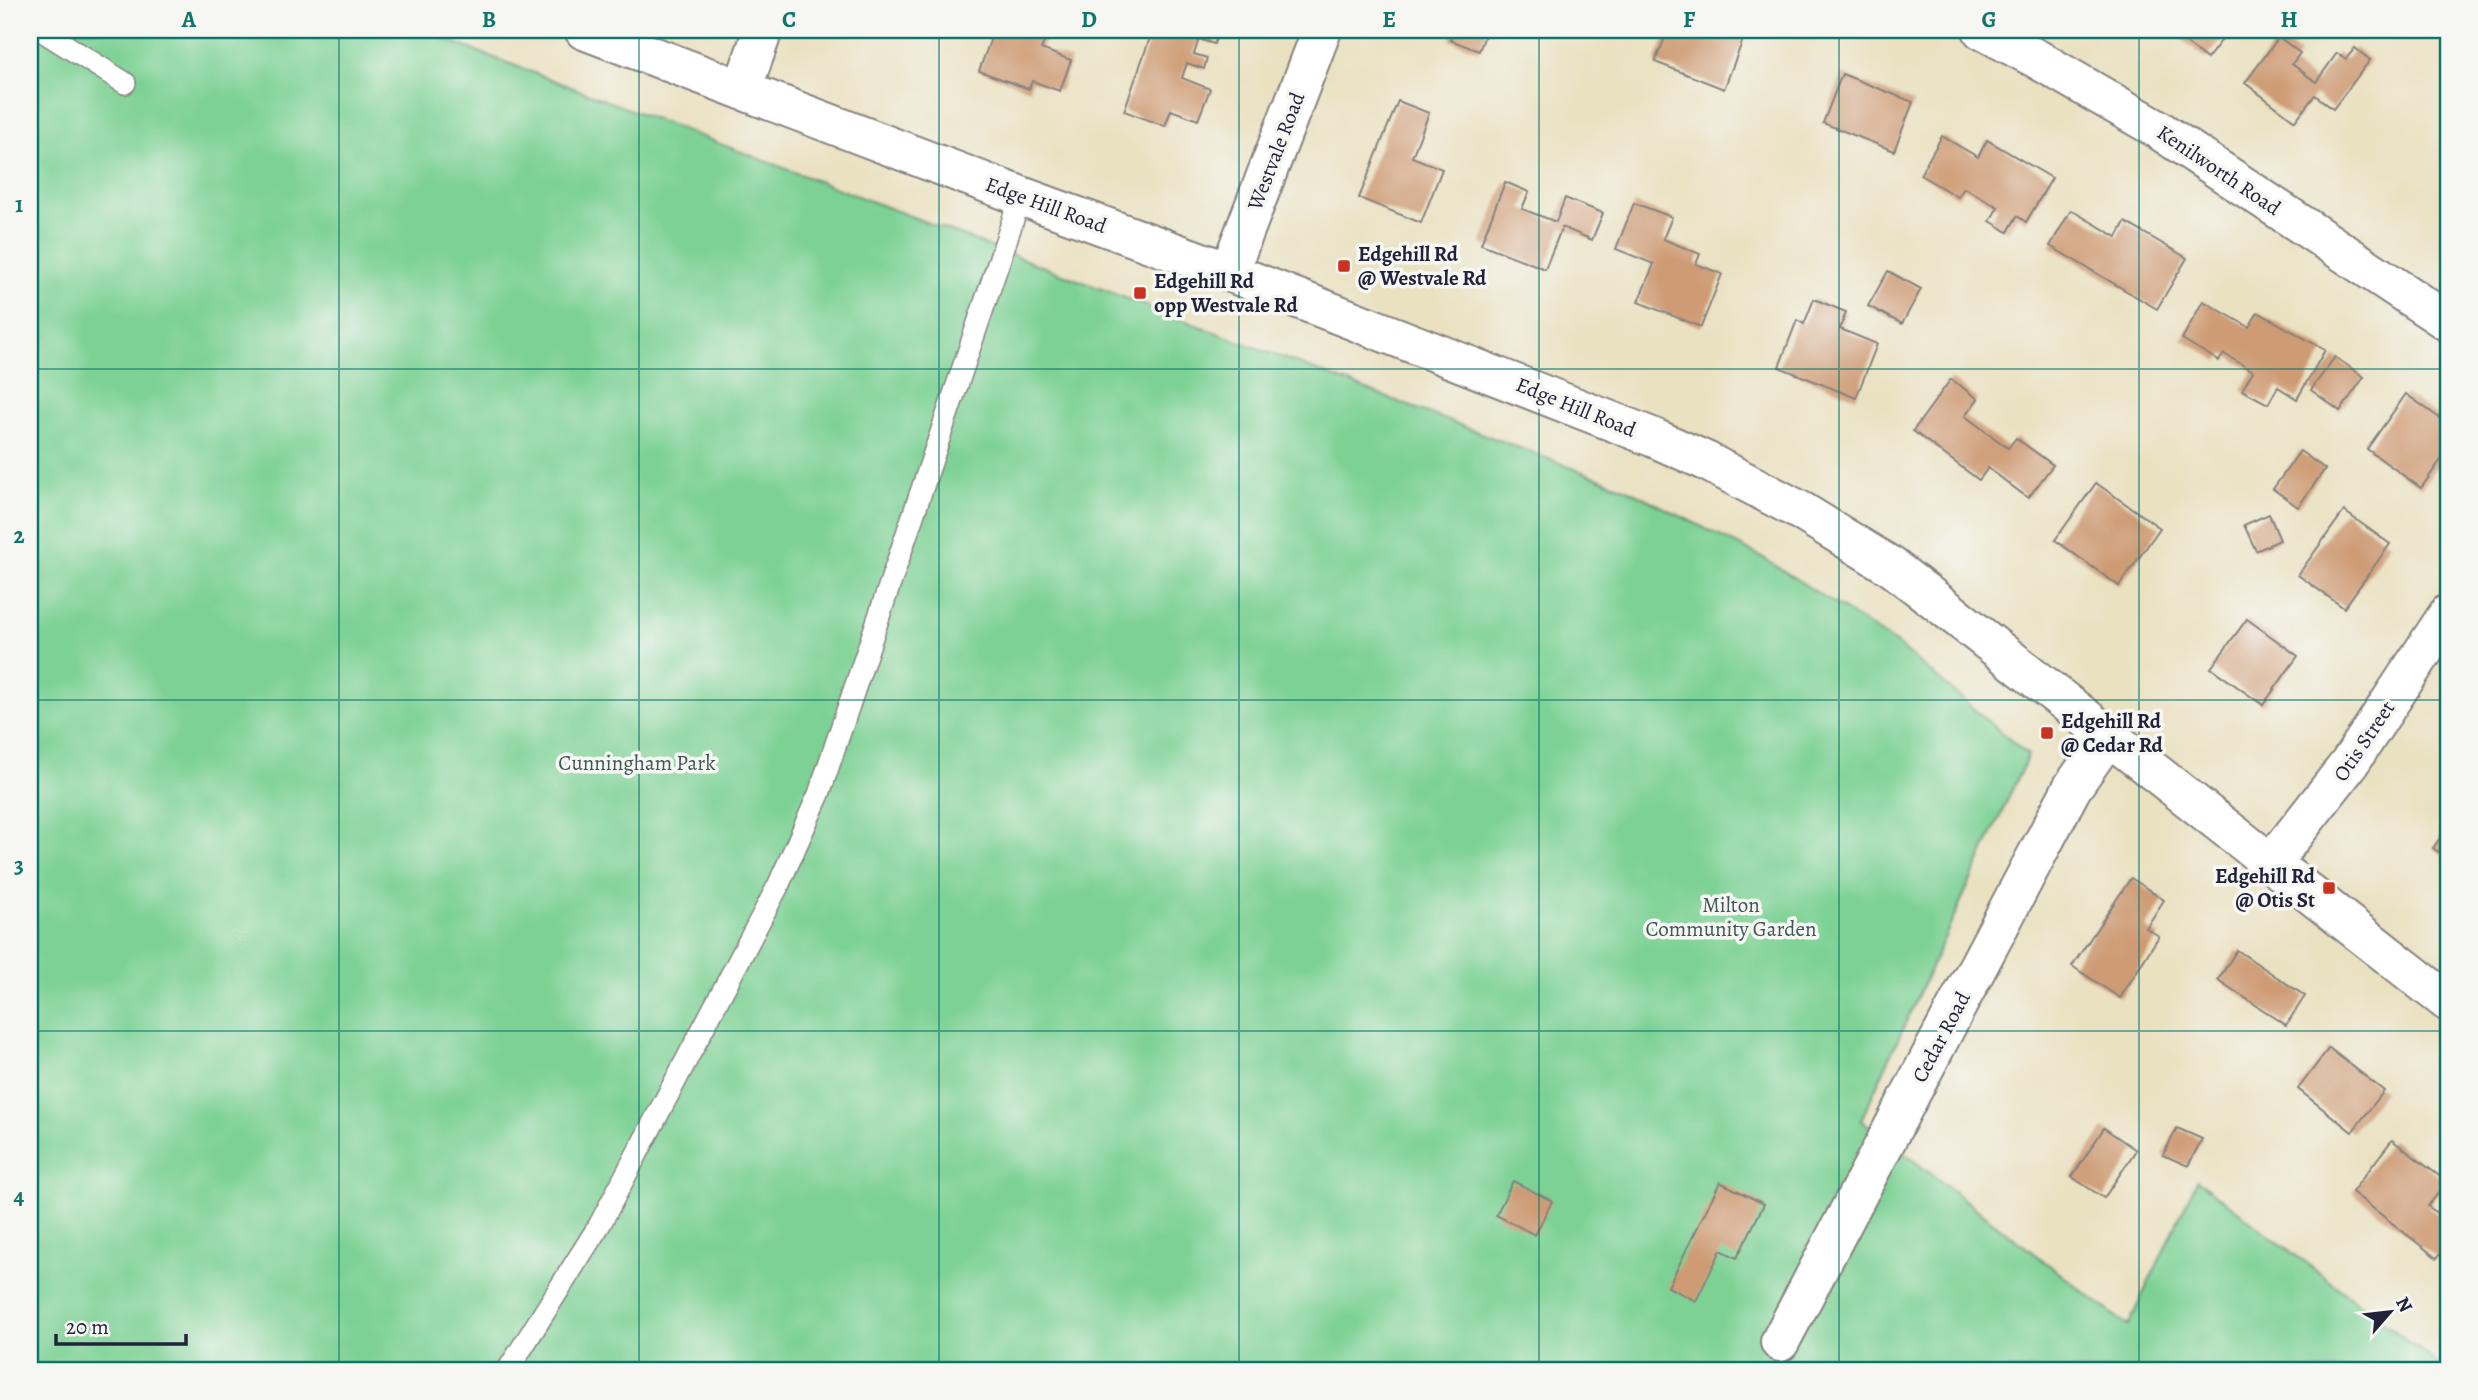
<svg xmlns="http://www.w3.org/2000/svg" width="2478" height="1400" viewBox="0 0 2478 1400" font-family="Alegreya,serif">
<rect width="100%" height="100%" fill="#f6f6f2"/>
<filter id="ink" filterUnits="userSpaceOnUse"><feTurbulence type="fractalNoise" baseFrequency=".0143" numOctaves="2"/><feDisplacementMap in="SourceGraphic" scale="14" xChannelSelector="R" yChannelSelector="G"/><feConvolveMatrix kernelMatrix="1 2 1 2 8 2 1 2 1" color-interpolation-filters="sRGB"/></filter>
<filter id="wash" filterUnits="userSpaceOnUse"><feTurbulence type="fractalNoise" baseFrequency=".00686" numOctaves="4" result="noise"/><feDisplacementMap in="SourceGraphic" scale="28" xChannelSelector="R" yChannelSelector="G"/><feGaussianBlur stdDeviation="1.57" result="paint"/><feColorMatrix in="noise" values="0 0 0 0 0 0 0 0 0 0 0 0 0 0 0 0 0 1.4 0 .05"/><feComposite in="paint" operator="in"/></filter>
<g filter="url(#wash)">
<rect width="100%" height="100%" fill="#eae1c1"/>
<polygon fill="#7dd194" stroke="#507a68" stroke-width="2" points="30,30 421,30 1625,488 1762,557 1897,644 2028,755 1861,1120 2128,1326 2197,1180 2446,1370 30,1370"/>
<g id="blocks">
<g fill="#ce9b75">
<polygon points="994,30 1024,30 1046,38 1041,49 1071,60 1060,91 1032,81 1029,89 979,71"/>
<polygon points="1145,30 1209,30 1218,33 1214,44 1199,39 1194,54 1207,58 1204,69 1187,63 1182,78 1210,89 1198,120 1171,110 1165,126 1124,111 1152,32"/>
<polygon points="1454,30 1487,30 1479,51 1450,40"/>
<polygon points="1668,30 1725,30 1744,37 1724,89 1655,62"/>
<polygon points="2169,30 2222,30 2227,33 2207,59"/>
<polygon points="2279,37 2300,53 2292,64 2316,82 2337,53 2346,59 2355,48 2370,60 2333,109 2315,95 2295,121 2245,83"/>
<polygon points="1842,74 1913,102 1894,151 1823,123"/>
<polygon points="1398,101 1429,113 1412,157 1442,169 1421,223 1359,198"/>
<polygon points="1942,136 1978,157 1987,140 2052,178 2026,222 2017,216 2008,232 1990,221 1998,207 1964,188 1958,197 1920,175"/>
<polygon points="1505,182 1529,192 1522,209 1556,222 1565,198 1603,213 1592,240 1562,227 1545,269 1481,244"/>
<polygon points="1634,203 1672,217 1663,239 1700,254 1696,264 1722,274 1701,327 1638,302 1654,264 1616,249"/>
<polygon points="2071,210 2117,237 2125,222 2187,258 2157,309 2050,246"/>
<polygon points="1888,271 1921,289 1902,324 1868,306"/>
<polygon points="1814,299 1846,312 1840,329 1877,344 1856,398 1779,367 1797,320 1804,324"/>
<polygon points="2203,301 2249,327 2258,312 2325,350 2297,399 2278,387 2268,404 2242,390 2253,371 2224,354 2219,361 2182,339"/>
<polygon points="2335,357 2364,377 2340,411 2311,390"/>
<polygon points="1951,379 1978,399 1965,416 2008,448 2016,438 2053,465 2028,498 1988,468 1979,480 1913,431"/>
<polygon points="2406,394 2448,424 2448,450 2421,488 2367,449"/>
<polygon points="2300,451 2325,469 2298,507 2273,489"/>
<polygon points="2096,483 2160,528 2119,586 2055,540"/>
<polygon points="2344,511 2390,544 2344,608 2298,575"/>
<polygon points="2269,514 2280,540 2256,551 2244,525"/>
<polygon points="2247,619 2298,656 2263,705 2211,668"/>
<polygon points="2448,827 2448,859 2433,848"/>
<polygon points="2131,878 2164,900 2146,928 2159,936 2120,998 2072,966"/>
<polygon points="2237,950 2305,996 2286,1025 2218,980"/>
<polygon points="2329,1048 2384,1091 2352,1132 2298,1089"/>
<polygon points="2104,1128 2136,1150 2104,1198 2072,1177"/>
<polygon points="2177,1128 2202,1139 2188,1166 2163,1155"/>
<polygon points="2392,1140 2447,1182 2428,1206 2448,1222 2448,1244 2437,1258 2352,1192"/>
<polygon points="1513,1181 1552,1201 1535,1235 1496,1215"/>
<polygon points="1720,1182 1764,1204 1737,1258 1721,1250 1696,1301 1668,1287"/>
</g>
</g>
</g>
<g filter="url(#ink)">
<use href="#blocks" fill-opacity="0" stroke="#86827e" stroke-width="2"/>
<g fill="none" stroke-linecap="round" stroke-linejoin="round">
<g stroke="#86827e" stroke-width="24">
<g id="service">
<polyline points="41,30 125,83"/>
<polyline points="508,1370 600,1224 778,886 819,794 1021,196"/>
</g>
</g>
<g stroke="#86827e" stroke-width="42">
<g id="minor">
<polyline points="1982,30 2037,59 2153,126 2448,322"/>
<polyline points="742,90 763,30"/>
<polyline points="1229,272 1322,30"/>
<polyline points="2272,862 2349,764 2448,614"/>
<polyline points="1780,1342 2072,788 2109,735"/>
</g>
</g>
<g stroke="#86827e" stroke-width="42">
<polyline id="tertiary" points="584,30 1021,196 1229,272 1652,437 1706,461 1801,511 1892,567 1935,600 2448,1002"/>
</g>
<use href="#service" stroke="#fff" stroke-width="21"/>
<use href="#minor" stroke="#fff" stroke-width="38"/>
<use href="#tertiary" stroke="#fff" stroke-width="38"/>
</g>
</g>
<path fill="none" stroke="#0f766e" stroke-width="2" stroke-opacity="0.55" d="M339 30V1370M639 30V1370M939 30V1370M1239 30V1370M1539 30V1370M1839 30V1370M2139 30V1370M30 369H2448M30 700H2448M30 1031H2448"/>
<g fill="#c8321e" stroke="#f6f6f2" stroke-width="2.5">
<rect x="1337" y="259" width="14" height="14" rx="3.5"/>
<rect x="1133" y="286" width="14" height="14" rx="3.5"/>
<rect x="2040" y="726" width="14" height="14" rx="3.5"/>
<rect x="2322" y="881" width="14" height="14" rx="3.5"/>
</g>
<g text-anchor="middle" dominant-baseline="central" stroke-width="7" stroke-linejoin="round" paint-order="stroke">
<g font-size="21" fill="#22223b" stroke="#f6f6f2">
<text transform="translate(1276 151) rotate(-69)">Westvale Road</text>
<text transform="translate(2219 170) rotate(34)">Kenilworth Road</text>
<text transform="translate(1046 205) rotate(20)">Edge Hill Road</text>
<text transform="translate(1576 407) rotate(22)">Edge Hill Road</text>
<text transform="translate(2364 741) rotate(-56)">Otis Street</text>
<text transform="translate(1941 1037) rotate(-62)">Cedar Road</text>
</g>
<g font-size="21" font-weight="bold" fill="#22223b" stroke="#f6f6f2" text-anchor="start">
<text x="1358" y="254">Edgehill Rd<tspan x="1358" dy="24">@ Westvale Rd</tspan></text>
<text x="1154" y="281">Edgehill Rd<tspan x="1154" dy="24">opp Westvale Rd</tspan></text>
<text x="2061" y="721">Edgehill Rd<tspan x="2061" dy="24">@ Cedar Rd</tspan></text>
<text x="2315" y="876" text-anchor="end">Edgehill Rd<tspan x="2315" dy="24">@ Otis St</tspan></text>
</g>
<g font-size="21" fill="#3d5756" stroke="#f6f6f2">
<text x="637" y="763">Cunningham Park</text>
<text x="1731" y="905">Milton<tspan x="1731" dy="24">Community Garden</tspan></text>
</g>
</g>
<rect width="2478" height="1400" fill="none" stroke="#f6f6f2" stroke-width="77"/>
<g transform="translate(2390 1312) rotate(62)" stroke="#f6f6f2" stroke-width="5" paint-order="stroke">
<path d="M0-5L12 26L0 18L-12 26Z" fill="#22223b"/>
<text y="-10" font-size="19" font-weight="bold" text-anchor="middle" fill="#22223b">N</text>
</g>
<path d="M56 1334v10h130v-10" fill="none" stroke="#22223b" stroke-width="3.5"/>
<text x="66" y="1334" font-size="21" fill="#22223b" stroke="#f6f6f2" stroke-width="5" paint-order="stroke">20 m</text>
<rect x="38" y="38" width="2402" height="1324" fill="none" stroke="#0f766e" stroke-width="2.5"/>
<g font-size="23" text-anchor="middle" font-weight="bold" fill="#0f766e">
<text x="189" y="27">A</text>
<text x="489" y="27">B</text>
<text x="789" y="27">C</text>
<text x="1089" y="27">D</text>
<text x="1389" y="27">E</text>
<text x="1689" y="27">F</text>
<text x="1989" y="27">G</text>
<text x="2289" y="27">H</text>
<text x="19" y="212">1</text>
<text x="19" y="543">2</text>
<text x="19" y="873">3</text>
<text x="19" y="1204">4</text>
</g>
</svg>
